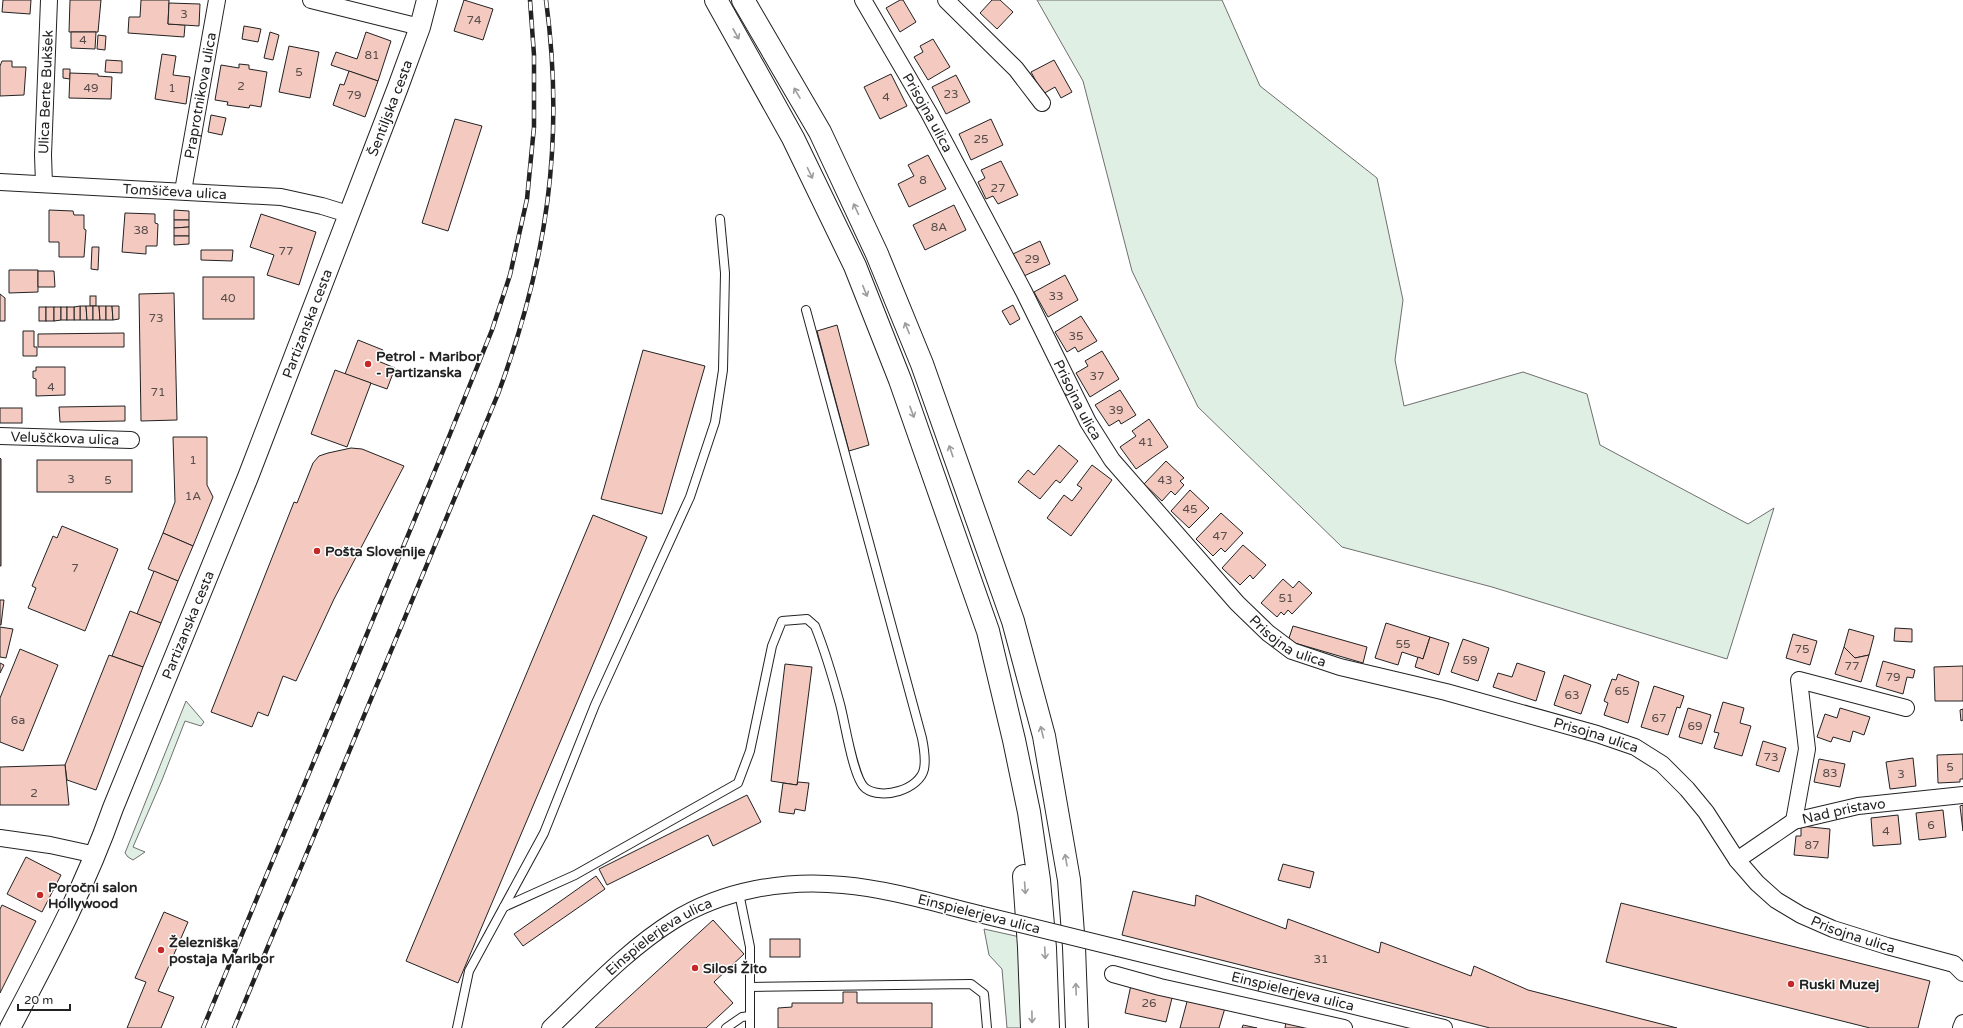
<svg xmlns="http://www.w3.org/2000/svg" width="1963" height="1028" viewBox="0 0 1963 1028" font-family="'Varela Round',sans-serif">
<rect width="100%" height="100%" fill="#fff"/>
<g fill="#e0efe3" stroke="#6f6f6f">
<polygon points="1037,0 1222,0 1260,86 1377,178 1403,300 1395,360 1404,406 1523,372 1587,394 1600,445 1748,524 1774,508 1727,659 1492,587 1342,547 1198,407 1132,271 1083,81"/>
<polygon points="186,701 204,722 201,726 185,721 162,780 133,847 145,852 133,860 128,857 125,853"/>
<polygon points="984,929 1020,937 1025,1028 1007,1028 1002,969 989,955"/>
</g>
<g fill="#f3c9c0" stroke="#222">
<polygon points="3,0 31,0 30,14 2,12"/>
<polygon points="70,0 101,0 98,32 69,32"/>
<polygon points="141,0 169,0 168,24 185,25 184,37 128,33 129,17 140,17"/>
<polygon points="464,0 493,9 483,40 454,31"/>
<polygon points="900,0 903,0 916,22 900,32 886,8"/>
<polygon points="992,0 1000,0 1013,12 997,29 980,13"/>
<polygon points="169,3 200,4 199,26 168,24"/>
<polygon points="244,26 261,29 258,42 242,39"/>
<polygon points="71,32 96,32 95,49 71,48"/>
<polygon points="270,32 279,35 273,60 264,58"/>
<polygon points="366,32 391,41 378,81 331,65 336,52 357,59"/>
<polygon points="98,35 106,36 105,50 97,49"/>
<polygon points="933,39 950,67 928,80 914,57 923,52 920,46"/>
<polygon points="289,46 319,52 310,98 279,92"/>
<polygon points="162,54 176,56 173,75 190,77 186,104 155,99"/>
<polygon points="106,60 122,61 122,73 105,72"/>
<polygon points="1054,60 1072,92 1061,98 1055,87 1043,94 1031,72"/>
<polygon points="2,61 12,61 12,67 26,67 24,95 0,96 0,66"/>
<polygon points="239,64 249,65 249,69 267,72 261,107 250,105 249,108 227,105 228,102 215,100 221,65 239,68"/>
<polygon points="63,69 70,69 70,79 63,78"/>
<polygon points="349,71 378,81 365,117 333,105 340,84 344,85"/>
<polygon points="70,73 98,74 98,76 112,77 111,99 69,98"/>
<polygon points="891,74 907,106 880,119 864,87"/>
<polygon points="956,75 970,102 946,114 932,87"/>
<polygon points="211,115 226,118 222,135 208,132"/>
<polygon points="455,119 482,126 448,231 422,223"/>
<polygon points="991,119 1003,145 971,160 959,134"/>
<polygon points="928,155 946,189 909,207 898,184 914,176 908,165"/>
<polygon points="1001,161 1018,195 998,204 993,196 986,199 978,182 985,178 981,170"/>
<polygon points="954,205 966,230 925,250 913,225"/>
<polygon points="49,210 73,211 74,215 84,215 84,229 86,230 84,257 59,257 59,242 49,242"/>
<polygon points="174,210 189,211 189,220 174,220"/>
<polygon points="125,213 155,214 155,223 158,224 157,246 146,246 146,254 122,252"/>
<polygon points="261,214 316,232 299,285 267,275 274,255 250,247"/>
<polygon points="174,220 189,220 189,227 174,228"/>
<polygon points="189,227 189,236 174,236 174,228"/>
<polygon points="174,236 189,236 189,244 174,245"/>
<polygon points="1040,241 1050,264 1024,276 1013,254"/>
<polygon points="92,247 99,247 98,270 91,269"/>
<polygon points="201,250 233,250 232,261 201,260"/>
<polygon points="9,270 38,270 38,292 9,293"/>
<polygon points="38,271 54,271 55,287 38,287"/>
<polygon points="1065,275 1078,300 1048,317 1034,292"/>
<rect x="203" y="277" width="51" height="42"/>
<polygon points="174,293 177,420 141,421 139,294"/>
<polygon points="0,294 5,298 5,321 0,321"/>
<rect x="90" y="296" width="6" height="10"/>
<polygon points="1013,305 1020,319 1010,325 1002,311"/>
<polygon points="80,306 86,306 87,320 80,320"/>
<polygon points="80,306 80,320 74,320 74,307"/>
<polygon points="86,306 93,306 93,320 87,320"/>
<polygon points="93,306 99,306 100,320 93,320"/>
<polygon points="99,306 106,306 106,320 100,320"/>
<polygon points="106,306 112,306 113,320 106,320"/>
<polygon points="112,306 119,306 119,319 113,320"/>
<rect x="39" y="307" width="7" height="14"/>
<rect x="46" y="307" width="8" height="14"/>
<polygon points="54,307 61,307 61,320 54,321"/>
<rect x="61" y="307" width="6" height="13"/>
<rect x="67" y="307" width="7" height="13"/>
<polygon points="1081,316 1097,341 1078,352 1075,347 1067,352 1055,332"/>
<polygon points="837,325 869,445 849,451 817,331"/>
<polygon points="23,331 34,331 34,347 37,347 37,356 23,356"/>
<polygon points="124,333 124,347 38,347 38,334"/>
<polygon points="358,340 383,350 378,361 395,368 387,389 345,374"/>
<polygon points="643,350 705,366 662,514 601,499"/>
<polygon points="1102,351 1119,379 1090,397 1076,373 1088,366 1085,361"/>
<polygon points="36,367 65,367 65,395 36,396 36,379 33,378 33,371 36,371"/>
<polygon points="335,370 371,383 347,447 311,434"/>
<polygon points="1120,390 1136,415 1121,424 1119,420 1109,426 1095,405"/>
<polygon points="125,406 125,421 60,422 59,407"/>
<rect x="0" y="408" width="22" height="15"/>
<polygon points="1149,419 1168,447 1136,469 1120,447 1136,436 1132,431"/>
<polygon points="173,437 207,437 207,485 213,497 193,546 163,533 175,502"/>
<polygon points="1059,445 1078,461 1060,483 1056,480 1040,499 1018,482 1028,470 1034,475"/>
<polygon points="351,448 362,449 404,466 334,599 296,681 283,676 268,716 258,712 252,727 211,712 294,502 297,503 313,463 319,456 328,453"/>
<polygon points="0,458 1,459 1,566 0,566"/>
<rect x="37" y="460" width="95" height="32"/>
<polygon points="1166,461 1184,478 1180,481 1184,485 1175,495 1171,491 1162,501 1144,484"/>
<polygon points="1092,465 1112,480 1071,536 1047,518 1064,495 1072,501 1082,488 1077,485"/>
<polygon points="1190,490 1209,508 1189,528 1171,511"/>
<polygon points="1221,513 1243,533 1225,552 1221,548 1213,556 1196,539"/>
<polygon points="593,515 647,537 458,983 406,961"/>
<polygon points="62,526 118,549 85,631 28,608 36,588 32,586 53,536 57,538"/>
<polygon points="163,533 193,546 178,581 148,569"/>
<polygon points="1243,545 1266,565 1253,579 1250,575 1240,585 1222,568"/>
<polygon points="154,571 178,581 161,623 137,614"/>
<polygon points="1283,579 1293,588 1299,581 1312,593 1292,614 1288,610 1284,615 1281,612 1277,617 1261,603"/>
<polygon points="0,600 4,600 1,625 0,625"/>
<polygon points="130,611 161,623 143,667 112,656"/>
<polygon points="1386,623 1430,637 1423,659 1402,652 1398,665 1375,658"/>
<polygon points="1293,626 1367,647 1363,663 1288,641"/>
<polygon points="0,627 13,629 6,658 0,657"/>
<polygon points="1895,628 1912,629 1912,642 1894,641"/>
<polygon points="1849,629 1874,636 1869,655 1855,658 1844,647"/>
<polygon points="1793,634 1817,641 1810,665 1786,658"/>
<polygon points="1430,637 1449,643 1439,675 1415,667 1418,657 1423,659"/>
<polygon points="1463,639 1489,648 1478,681 1451,672"/>
<polygon points="1844,647 1855,658 1869,655 1861,682 1835,674"/>
<polygon points="20,649 58,665 23,751 0,742 0,698"/>
<polygon points="109,655 143,667 96,790 67,780 65,765"/>
<polygon points="1883,661 1915,670 1913,678 1907,677 1903,694 1876,686"/>
<polygon points="0,663 4,665 0,673"/>
<polygon points="1517,663 1545,672 1536,701 1493,687 1498,673 1512,677"/>
<polygon points="785,664 812,667 797,785 771,781"/>
<polygon points="1963,666 1963,701 1935,701 1934,667"/>
<polygon points="1618,674 1639,682 1628,723 1604,715 1608,703 1604,701 1612,679 1616,680"/>
<polygon points="1564,675 1591,685 1581,714 1554,705"/>
<polygon points="1654,686 1684,696 1680,708 1677,707 1668,735 1641,727"/>
<polygon points="1723,702 1744,708 1740,723 1751,726 1742,756 1714,748 1719,733 1714,732"/>
<polygon points="1688,708 1711,715 1702,744 1679,737"/>
<polygon points="1840,708 1870,717 1864,735 1853,731 1850,742 1833,737 1831,742 1817,737 1825,714 1837,718"/>
<polygon points="1963,709 1963,720 1961,721 1960,710"/>
<polygon points="1763,741 1786,748 1779,772 1756,765"/>
<polygon points="1963,754 1963,779 1960,779 1960,782 1938,783 1937,755"/>
<polygon points="1913,758 1916,786 1890,789 1886,762"/>
<polygon points="1819,759 1845,764 1840,787 1814,782"/>
<polygon points="65,765 69,805 0,805 0,767"/>
<polygon points="798,782 809,783 805,811 795,809 794,814 779,812 783,783 797,785"/>
<polygon points="747,795 761,822 713,846 708,835 607,885 599,869"/>
<polygon points="1963,805 1963,831 1960,806"/>
<polygon points="1943,810 1946,837 1919,840 1916,813"/>
<polygon points="1898,815 1901,844 1873,846 1871,818"/>
<polygon points="1801,826 1830,829 1828,858 1794,855 1796,836 1801,836"/>
<polygon points="26,857 61,875 42,912 7,894"/>
<polygon points="1283,864 1314,872 1310,888 1278,880"/>
<polygon points="596,876 605,889 523,946 514,934"/>
<polygon points="1133,891 1195,906 1196,895 1286,929 1288,919 1379,953 1381,942 1471,976 1474,966 1528,990 1677,1028 1490,1028 1122,935"/>
<polygon points="1621,903 1930,981 1918,1028 1870,1028 1606,962"/>
<polygon points="2,905 36,921 0,993 0,909"/>
<polygon points="164,912 188,922 158,991 174,997 161,1028 127,1028 146,982 135,978"/>
<polygon points="713,920 744,954 714,982 733,1003 706,1028 595,1028"/>
<rect x="770" y="939" width="30" height="18"/>
<polygon points="1131,985 1173,994 1166,1022 1125,1013"/>
<polygon points="843,992 857,992 857,1003 932,1003 932,1028 778,1028 778,1008 792,1007 792,1003 843,1003"/>
<polygon points="1188,998 1225,1008 1219,1028 1180,1028"/>
<polygon points="1286,1022 1313,1028 1285,1028"/>
<polygon points="1243,1025 1257,1028 1242,1028"/>
</g>
<g fill="none" stroke-linecap="round" stroke-linejoin="round">
<g stroke="#222" stroke-width="10">
<g id="service">
<polyline points="739,893 750,947 750,1028"/>
<path d="M504 907 575 875 738 783 750 751 772 646 782 621 807 619 815 626C825 651 833 678 840 704 845 722 853 778 865 788 882 801 920 789 924 769 926 759 924 748 922 738L806 310"/>
<polyline points="750,987 971,984 984,994 987,1028"/>
<polyline points="457,1028 469,971 544,833 595,705 690,497 715,422 723,370 725,273 720,219"/>
<polyline points="726,1028 742,1017 750,1016"/>
</g>
</g>
<g stroke="#222" stroke-width="18">
<g id="minor">
<polyline points="311,0 420,27"/>
<path id="s1" d="M863 0 929 113 1024 292 1088 422 1112 460 1237 603 1268 633 1292 651 1340 667 1446 692 1597 734 1635 747 1662 764 1687 789 1706 812 1737 860 1757 883 1776 900 1801 915 1833 929 1887 946 1954 964 1963 973"/>
<polyline points="946,0 1016,69 1042,103"/>
<path id="s2" d="M0 182 281 197 322 206 348 214"/>
<path id="s3" d="M44 184 43 155 49 0"/>
<path id="s4" d="M183 191 217 0"/>
<path id="s5" d="M0 436 131 440"/>
<polyline points="1794,821 1807,749 1799,680 1906,708"/>
<polyline points="0,838 50,845 96,855"/>
<path id="s6" d="M1737 860 1794 821 1858 806 1963 795"/>
<path id="s7" d="M1118 948 1444 1028"/>
<polyline points="1113,974 1160,987 1344,1028"/>
<path id="s8" d="M550 1028C589 991 628 949 673 921 722 890 786 879 843 885 889 889 934 903 979 914"/>
<polyline points="1961,1028 1963,1023"/>
</g>
</g>
<g stroke="#222" stroke-width="22">
<g id="tertiary">
<path id="s9" d="M10 1028C48 956 86 885 113 808L248 477 398 87 420 27 427 0"/>
</g>
</g>
<g stroke="#222" stroke-width="24">
<g id="trunk">
<polyline points="716,0 793,138 855,266 900,380 988,631 1014,740 1029,812 1039,880 1045,948 1048,1028"/>
<polyline points="743,0 820,132 877,254 922,364 1013,621 1044,736 1069,880 1074,947 1077,1028"/>
<polyline points="1024,876 1029,947 1032,1028"/>
</g>
</g>
<use href="#service" stroke="#fff" stroke-width="8"/>
<use href="#minor" stroke="#fff" stroke-width="16"/>
<use href="#tertiary" stroke="#fff" stroke-width="20"/>
<use href="#trunk" stroke="#fff" stroke-width="22"/>
<g stroke="#222" stroke-width="4.5">
<g id="rail">
<polyline points="203,1028 448,439 492,330 510,275 527,199 534,127 534,55 530,0"/>
<path d="M234 1028 498 394C547 262 565 141 546 0"/>
</g>
</g>
<use href="#rail" stroke="#fff" stroke-width="3" stroke-dasharray="9" stroke-linecap="butt"/>
<g stroke="#222" stroke-width="18" stroke-linecap="butt">
<polyline id="minor-bridge" points="979,914 1118,948"/>
</g>
<use href="#minor-bridge" stroke="#fff" stroke-width="16"/>
</g>
<defs><path id="oneway-shaft" d="M-6 0H5M1.5-3L5.5 0L1.5 3" fill="none" stroke-width="1.6" stroke-linecap="round" stroke-linejoin="round"/></defs>
<g stroke="#9c9c9c">
<use href="#oneway-shaft" transform="translate(736 34) rotate(61)"/>
<use href="#oneway-shaft" transform="translate(797 93) rotate(-120)"/>
<use href="#oneway-shaft" transform="translate(810 173) rotate(64)"/>
<use href="#oneway-shaft" transform="translate(856 209) rotate(-115)"/>
<use href="#oneway-shaft" transform="translate(865 291) rotate(68)"/>
<use href="#oneway-shaft" transform="translate(907 328) rotate(-112)"/>
<use href="#oneway-shaft" transform="translate(912 412) rotate(70)"/>
<use href="#oneway-shaft" transform="translate(951 451) rotate(-109)"/>
<use href="#oneway-shaft" transform="translate(1042 732) rotate(-104)"/>
<use href="#oneway-shaft" transform="translate(1066 860) rotate(-100)"/>
<use href="#oneway-shaft" transform="translate(1025 888) rotate(86)"/>
<use href="#oneway-shaft" transform="translate(1045 953) rotate(87)"/>
<use href="#oneway-shaft" transform="translate(1076 989) rotate(-92)"/>
<use href="#oneway-shaft" transform="translate(1032 1017) rotate(89)"/>
</g>
<g fill="#c62828" stroke="#fff" stroke-width="1.5">
<circle cx="368" cy="364" r="4"/>
<circle cx="317" cy="551" r="4"/>
<circle cx="40" cy="895" r="4"/>
<circle cx="161" cy="950" r="4"/>
<circle cx="695" cy="968" r="4"/>
<circle cx="1791" cy="984" r="4"/>
</g>
<g text-anchor="middle" dominant-baseline="central" stroke-width="3" stroke-linejoin="round" paint-order="stroke">
<g font-size="12" fill="#564c4a">
<text x="184" y="14">3</text>
<text x="474" y="20">74</text>
<text x="83" y="40">4</text>
<text x="372" y="55">81</text>
<text x="299" y="72">5</text>
<text x="241" y="86">2</text>
<text x="91" y="88">49</text>
<text x="172" y="88">1</text>
<text x="951" y="94">23</text>
<text x="354" y="95">79</text>
<text x="886" y="97">4</text>
<text x="981" y="139">25</text>
<text x="923" y="180">8</text>
<text x="998" y="188">27</text>
<text x="939" y="227">8A</text>
<text x="141" y="230">38</text>
<text x="286" y="251">77</text>
<text x="1032" y="259">29</text>
<text x="1056" y="296">33</text>
<text x="228" y="298">40</text>
<text x="156" y="318">73</text>
<text x="1076" y="336">35</text>
<text x="1097" y="376">37</text>
<text x="51" y="387">4</text>
<text x="158" y="392">71</text>
<text x="1116" y="410">39</text>
<text x="1146" y="442">41</text>
<text x="193" y="460">1</text>
<text x="71" y="479">3</text>
<text x="108" y="480">5</text>
<text x="1165" y="480">43</text>
<text x="193" y="496">1A</text>
<text x="1190" y="509">45</text>
<text x="1220" y="536">47</text>
<text x="75" y="568">7</text>
<text x="1286" y="598">51</text>
<text x="1403" y="644">55</text>
<text x="1802" y="649">75</text>
<text x="1470" y="660">59</text>
<text x="1852" y="666">77</text>
<text x="1893" y="677">79</text>
<text x="1622" y="691">65</text>
<text x="1572" y="695">63</text>
<text x="1659" y="718">67</text>
<text x="18" y="720">6a</text>
<text x="1695" y="726">69</text>
<text x="1771" y="757">73</text>
<text x="1950" y="767">5</text>
<text x="1830" y="773">83</text>
<text x="1901" y="774">3</text>
<text x="34" y="793">2</text>
<text x="1931" y="825">6</text>
<text x="1886" y="831">4</text>
<text x="1812" y="845">87</text>
<text x="1321" y="959">31</text>
<text x="1149" y="1003">26</text>
</g>
<g font-size="14" fill="#222" stroke="#fff">
<text stroke="none"><textPath href="#s3" startOffset="92">Ulica Berte Bukšek</textPath></text>
<text stroke="none"><textPath href="#s4" startOffset="97">Praprotnikova ulica</textPath></text>
<text stroke="none"><textPath href="#s9" startOffset="996">Šentiljska cesta</textPath></text>
<text stroke="none"><textPath href="#s1" startOffset="130">Prisojna ulica</textPath></text>
<text stroke="none"><textPath href="#s2" startOffset="175">Tomšičeva ulica</textPath></text>
<text stroke="none"><textPath href="#s9" startOffset="765">Partizanska cesta</textPath></text>
<text stroke="none"><textPath href="#s1" startOffset="454">Prisojna ulica</textPath></text>
<text stroke="none"><textPath href="#s5" startOffset="65">Veluščkova ulica</textPath></text>
<text stroke="none"><textPath href="#s9" startOffset="441">Partizanska cesta</textPath></text>
<text stroke="none"><textPath href="#s1" startOffset="778">Prisojna ulica</textPath></text>
<text stroke="none"><textPath href="#s1" startOffset="1102">Prisojna ulica</textPath></text>
<text stroke="none"><textPath href="#s6" startOffset="120">Nad pristavo</textPath></text>
<text transform="translate(979 914) rotate(14)">Einspielerjeva ulica</text>
<text stroke="none"><textPath href="#s1" startOffset="1438">Prisojna ulica</textPath></text>
<text stroke="none"><textPath href="#s8" startOffset="143">Einspielerjeva ulica</textPath></text>
<text stroke="none"><textPath href="#s7" startOffset="180">Einspielerjeva ulica</textPath></text>
</g>
<g font-size="14" font-weight="bold" fill="#222" stroke="#fff" text-anchor="start">
<text x="376" y="356">Petrol - Maribor<tspan x="376" dy="16">- Partizanska</tspan></text>
<text x="325" y="551">Pošta Slovenije</text>
<text x="48" y="887">Poročni salon<tspan x="48" dy="16">Hollywood</tspan></text>
<text x="169" y="942">Železniška<tspan x="169" dy="16">postaja Maribor</tspan></text>
<text x="703" y="968">Silosi Žito</text>
<text x="1799" y="984">Ruski Muzej</text>
</g>
</g>
<path d="M18 1004v6h52v-6" fill="none" stroke="#222222" stroke-width="2"/>
<text x="24" y="1004" font-size="12" fill="#222222" stroke="#ffffff" stroke-width="3" paint-order="stroke">20 m</text>
</svg>
